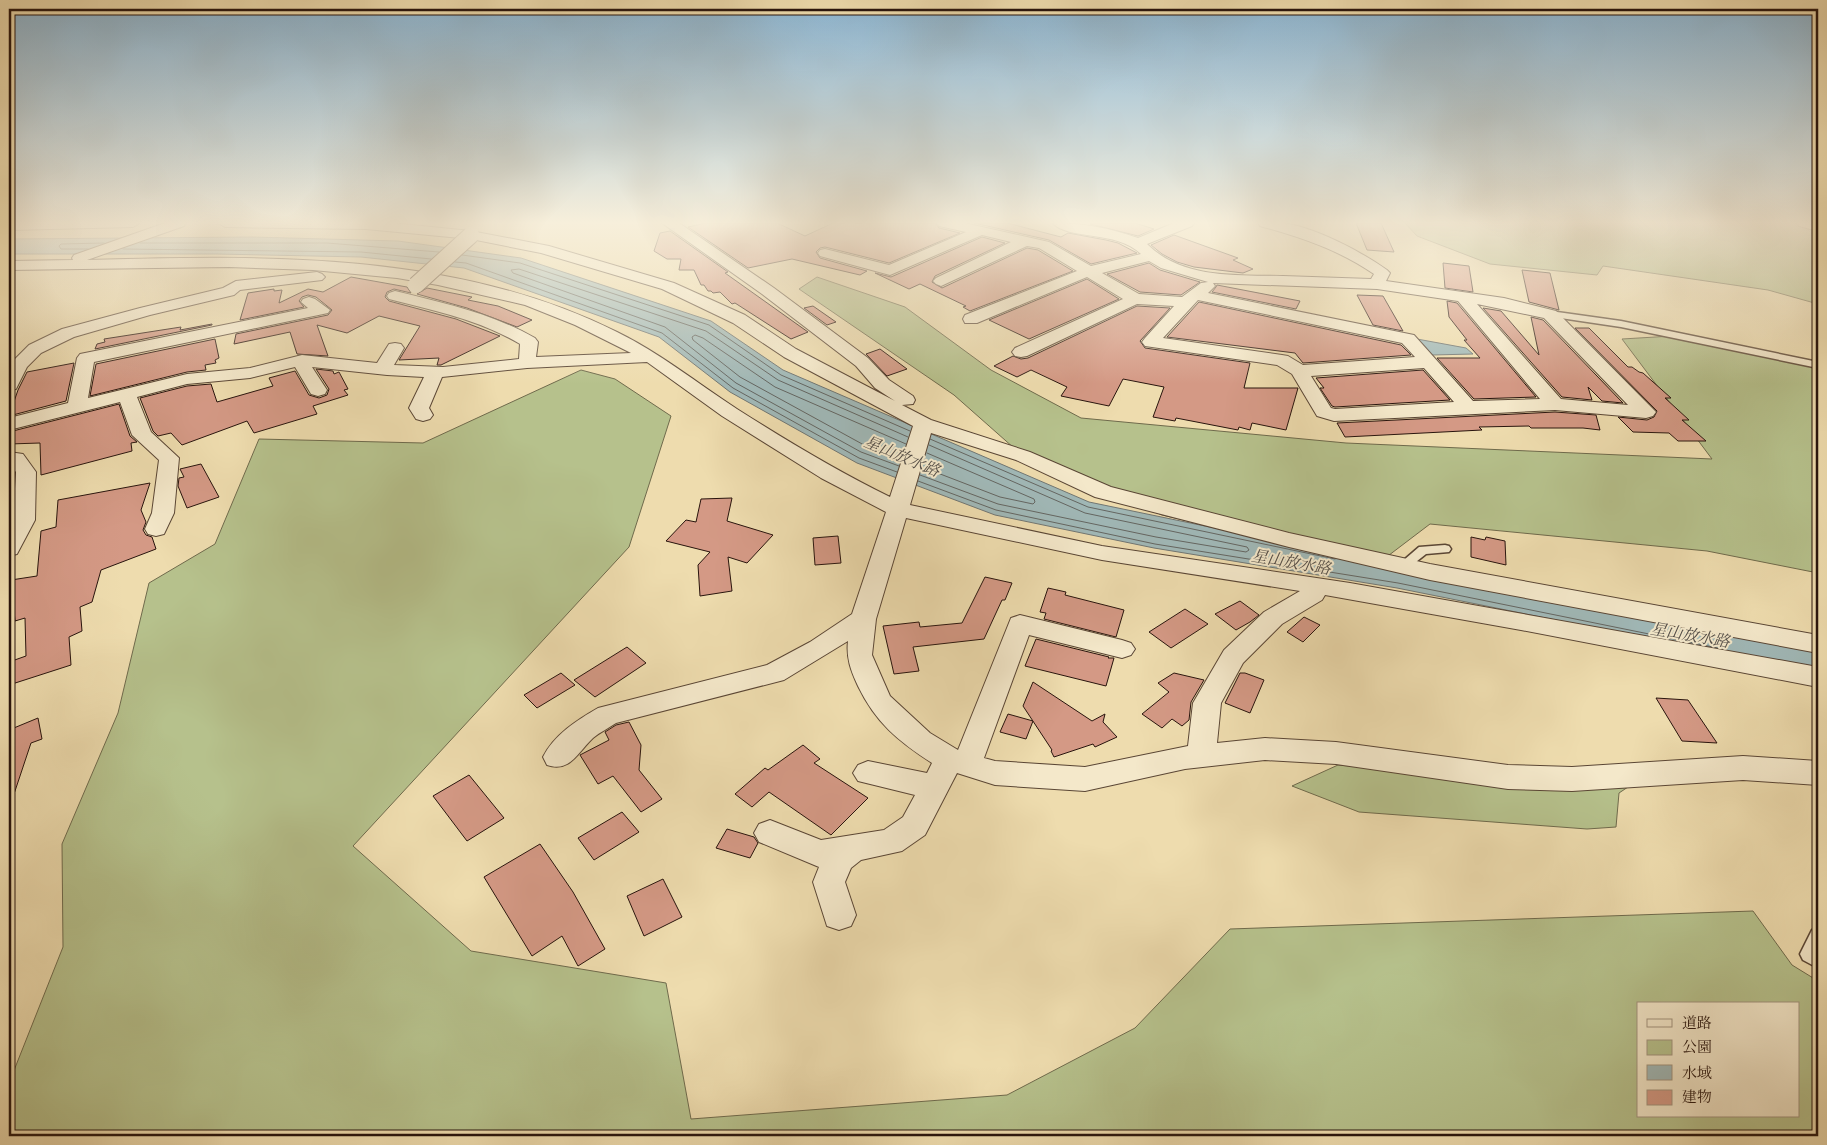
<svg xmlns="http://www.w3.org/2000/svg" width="1827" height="1145" viewBox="0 0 1827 1145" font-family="'IM FELL Great Primer','Noto Serif JP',serif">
<rect width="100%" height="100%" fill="#eedcae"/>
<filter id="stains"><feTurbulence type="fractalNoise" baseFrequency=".004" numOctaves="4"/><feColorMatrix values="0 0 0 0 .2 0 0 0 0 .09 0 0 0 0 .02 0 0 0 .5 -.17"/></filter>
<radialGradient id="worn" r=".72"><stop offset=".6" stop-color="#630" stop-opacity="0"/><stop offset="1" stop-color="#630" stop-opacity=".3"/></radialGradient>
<g fill="#b6c18c" stroke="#6f6a4c" fill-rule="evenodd">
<polygon points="1405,223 1818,223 1818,304 1768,290 1603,266 1597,275 1490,264 1417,236"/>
<polygon points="817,277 905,307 991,370 1081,418 1346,443 1712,459 1622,339 1672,336 1818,367 1818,573 1707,551 1430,524 1376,565 1162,515 1023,456 954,395 799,289"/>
<path d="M581 370 615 379 671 416 629 547 353 846 471 951 666 983 691 1119 1007 1095 1135 1028 1230 929 1753 911 1792 965 1818 981V1136H9V1083L63 947 62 844 118 713 149 583 215 544 259 439 423 443ZM1638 1004H1798V1116H1638Z"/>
<polygon points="1338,765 1361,767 1631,785 1619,793 1616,827 1587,829 1359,812 1292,786"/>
</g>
<g fill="#a0b8b7" stroke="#707673">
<polygon points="252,237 398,241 521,258 711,321 783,370 1089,502 1533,594 1818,648 1818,673 1397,588 1154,548 995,515 857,463 730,392 659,337 464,268 361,257 217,254 9,254 9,239"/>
<polygon points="1417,339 1466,348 1473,354 1432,355"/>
</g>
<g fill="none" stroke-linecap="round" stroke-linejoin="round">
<g stroke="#646662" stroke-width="1">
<polyline points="140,243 327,243 439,252"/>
<polyline points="88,249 61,249 59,246 61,244 104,243"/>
<polyline points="123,249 361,252 431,259"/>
<polyline points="462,255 520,263 709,325 781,375 910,431"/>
<polyline points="455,262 466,263 662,333 733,388 859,458 897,472"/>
<polyline points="930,439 1088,507 1335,559"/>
<polyline points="901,459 864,445 740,377 693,340 692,337 695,335 703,338 775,387 906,444"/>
<polyline points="899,466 861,452 736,383 665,327 513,273 511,270 519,269 706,331 778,380 908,437"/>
<polyline points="922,467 1000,497 1033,504 1035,502 1034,499 927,453"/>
<polyline points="920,475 998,504 1156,537 1246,552 1249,550 1247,547 1085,513 929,445"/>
<polyline points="918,481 996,510 1155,544 1398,583 1718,648"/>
</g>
</g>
<g fill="#d49985" stroke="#28140d">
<polygon points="706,223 777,223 805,236 833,223 935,223 939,228 960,233 889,263 825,247 820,248 816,252 820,258 867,271 860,275 792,259 748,268 688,227"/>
<polygon points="974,223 1007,223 1061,237 1068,233 1106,240 1118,243 1137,253 1091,264 1049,240"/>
<polygon points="1092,223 1135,223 1154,229 1138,236 1090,224"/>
<polygon points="1356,223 1381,223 1394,252 1367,250"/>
<polygon points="670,231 728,272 725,273 808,332 791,339 735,303 732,304 720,292 713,293 711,291 708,291 704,285 701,285 694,270 679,270 681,259 667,259 654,251 660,233"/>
<polygon points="1174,235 1238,258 1233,260 1253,269 1243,273 1194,267 1177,262 1162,254 1151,245"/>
<polygon points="982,237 1005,243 935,276 932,282 942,288 1027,248 1038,250 1073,271 970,311 963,307 966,306 920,284 909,289 875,273 891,277"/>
<polygon points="1149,263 1160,270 1200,282 1181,295 1140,292 1107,274"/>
<polygon points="1443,263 1469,266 1473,292 1445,288"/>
<polygon points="1522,270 1550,273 1559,310 1529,302"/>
<polygon points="351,277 407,287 411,293 394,289 387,292 385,297 389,301 456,319 500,336 441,365 437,365 439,358 399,360 420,326 379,316 347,333 317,325 328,356 297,354 290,332 234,344 236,334 328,315 332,310 316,297 308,295 302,297 299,301 304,307 240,320 248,293 274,289 274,291 282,290 279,303 308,289 323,292"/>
<polygon points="1087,279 1119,299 1029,339 989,320"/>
<polygon points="1217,285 1300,301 1296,309 1212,292 1216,287"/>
<polygon points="427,288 472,297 468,300 498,306 532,320 517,327 467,308 417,294"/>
<polygon points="1357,295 1383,296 1403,331 1373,325"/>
<polygon points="1447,301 1457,303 1536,397 1474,399 1437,358 1480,358 1464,340 1467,340 1449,317"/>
<polygon points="1199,302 1401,345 1411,355 1303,363 1295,353 1167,337"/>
<polygon points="813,306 836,322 827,325 804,308"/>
<polygon points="1137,306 1170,308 1140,341 1145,348 1250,363 1244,388 1298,388 1286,430 1252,423 1250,430 1239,427 1238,430 1176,418 1175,421 1153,417 1164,387 1123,379 1109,406 1061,396 1067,387 1031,370 1017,377 994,366 1013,356 1021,359 1028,358"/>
<polygon points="1483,308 1501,311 1539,355 1531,317 1543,320 1623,403 1602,401 1588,387 1592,400 1562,397"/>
<polygon points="212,324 212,325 95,349 97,344 105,342 104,339 181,327 180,330"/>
<polygon points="1575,328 1589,328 1628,367 1632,367 1639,372 1643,373 1671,398 1665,398 1689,420 1682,420 1706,441 1678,441 1669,433 1633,432 1618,417 1647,420 1654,417 1657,411"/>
<polygon points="215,339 219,358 215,360 216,363 205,365 206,370 187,372 90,396 96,364"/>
<polygon points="880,349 907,369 887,376 866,354"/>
<polygon points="74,363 66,401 9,416 18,390 27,372"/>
<polygon points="316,369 333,371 334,374 339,372 348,389 344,390 348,395 313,406 317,414 254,433 247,421 182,445 171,433 158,436 153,431 140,398 187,386 211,384 217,402 273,386 269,378 295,371 309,395 319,398 327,395 329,389"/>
<polygon points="1423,370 1450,400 1335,407 1332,406 1320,388 1324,388 1316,378"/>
<polygon points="119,404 130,436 137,442 131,443 132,451 41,475 40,443 9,444 9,432"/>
<polygon points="1555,412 1596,415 1600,430 1583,428 1531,428 1529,426 1479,427 1482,430 1345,437 1337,423"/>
<polygon points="201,464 219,497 187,508 178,486 179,478 184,477 180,469"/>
<polygon points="150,483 141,510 146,522 143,530 146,535 152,537 156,549 101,570 92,602 80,607 82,631 69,637 71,665 9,685 9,662 26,656 25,618 15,621 11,580 37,576 41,531 56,527 58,500"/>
<polygon points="732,498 727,521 773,535 747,563 728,557 732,591 700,596 698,565 710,552 666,541 686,520 696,522 701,499"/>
<polygon points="838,536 841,563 815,565 813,538"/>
<polygon points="1471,537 1485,540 1486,537 1505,541 1506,565 1471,557"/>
<polygon points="985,577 1012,583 1005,600 1002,600 984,639 913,647 919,671 894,674 883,626 919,622 920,627 962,623"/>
<polygon points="1048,588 1066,592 1065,595 1124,610 1116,637 1044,619 1046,613 1040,612"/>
<polygon points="1240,601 1259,615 1250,622 1236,630 1215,614"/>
<polygon points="1185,609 1208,624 1171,648 1149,632"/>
<polygon points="1304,617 1320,625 1303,642 1287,632"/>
<polygon points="1036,639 1109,657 1108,658 1114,658 1106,686 1025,666"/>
<polygon points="627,647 646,663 595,697 574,680"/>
<polygon points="561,673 575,685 537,708 524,695"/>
<polygon points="1174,673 1204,680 1191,702 1189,720 1182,726 1172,719 1162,728 1142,714 1169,692 1158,683"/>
<polygon points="1240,673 1245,673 1264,680 1250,713 1225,703"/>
<polygon points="1033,682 1092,721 1105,714 1103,722 1117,737 1095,747 1093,744 1054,757 1051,751 1052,750 1023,706"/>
<polygon points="1656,698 1688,700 1717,743 1682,741"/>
<polygon points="1008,714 1033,721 1026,739 1000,732"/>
<polygon points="38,718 42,739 31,743 12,800 9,800 9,730"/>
<polygon points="629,722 641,745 639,770 662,799 641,812 613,776 598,784 580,755 609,740 605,732 616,725"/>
<polygon points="803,745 820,759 814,763 868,798 831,835 769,792 752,807 735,794 765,768 768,770"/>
<polygon points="469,775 504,818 467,841 433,796"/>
<polygon points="622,812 639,832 594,860 578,838"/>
<polygon points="727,829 754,837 758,843 750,858 716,848"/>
<polygon points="540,844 573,892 605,949 578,966 562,936 532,956 484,877"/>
<polygon points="663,879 682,917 644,936 627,896"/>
</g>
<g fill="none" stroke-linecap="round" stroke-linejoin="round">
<g stroke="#5a4635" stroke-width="3">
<g id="lane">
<polygon points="1550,311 1621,321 1818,362 1818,368 1621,327 1547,316 1547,312"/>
<polygon points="1445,545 1449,546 1451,549 1449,552 1426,554 1407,569 1403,570 1397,566 1419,547"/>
<polygon points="1818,928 1818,968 1803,960 1800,954 1812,930"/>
</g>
</g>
<g stroke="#5a4635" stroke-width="2">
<g id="street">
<polygon points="9,223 140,223 133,227 9,230"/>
<path d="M165 223H186L184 226 87 260C263 255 456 251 617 332 660 353 697 383 737 409 787 441 837 471 890 497L913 426 784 357 733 323 662 289 541 253 471 239 366 229 225 227 218 223H392L471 231 549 246 674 283 745 315 796 349 895 401 875 388 856 366 762 294 662 223H679L774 288 868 358 889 380 913 396 915 400 913 404 902 405 931 420 1030 452 1111 487 1289 533 1430 564 1818 635V653L1430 580 1289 547 1095 497 1016 460 931 433 910 505 1102 546 1350 583 1818 667V687L1521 630 1325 595 1322 600 1282 624 1243 663 1221 703 1217 743 1265 738 1336 742 1508 765 1572 767 1743 756 1818 761V785L1743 780 1572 791 1508 789 1336 764 1265 760 1185 769 1085 791 995 785 957 773 925 835 902 851 861 860 851 868 845 882 856 915 851 926 839 930 827 926 813 882 819 867 759 842 754 833 759 824 770 820 821 840 884 830 903 817 915 795 858 781 853 773 858 765 868 761 927 773 932 763C898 741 876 723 858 686 851 671 846 658 848 641L784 680 616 723C609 728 600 732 593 738 578 752 570 773 547 765L543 757C554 735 577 720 598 708L767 665 810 642 852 614 886 512 821 478 722 416 647 362 527 368 442 377 429 408 433 415 430 419 423 421 416 419 409 408 424 377 387 375 312 367 327 390 325 394 318 396 311 394 295 367 250 378 187 384 137 397 151 432 179 458 174 513 164 534 156 536 148 534 145 529 152 513 159 460 132 435 120 402 9 430V418L68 403 77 358 80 354 308 308 301 302 303 299 309 297 315 299 330 310 328 313 94 362 88 398 187 374 250 368 302 355 377 363 389 344 395 343 401 344 404 348 394 365 443 367 519 359 520 344C480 320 435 311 389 299L387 296 389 293 395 291C444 303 491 313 535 338L538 342 536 357 631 353 575 325 525 305 438 285 397 278 313 270 229 267 9 270V261L73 260 72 258 74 255ZM906 518 1102 560 1300 591 1264 612 1224 650 1193 703 1188 746 1085 767 995 761 984 758 1029 635 1122 658 1131 655 1135 649 1131 643 1122 640 1020 615 1011 618 958 750 930 733 890 696 872 655 876 619Z"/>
<path d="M937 223H964L1049 242 1091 266 1141 254C1117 230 1067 240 1053 223 1082 223 1110 228 1138 238L1174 223H1194L1192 226 1147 244C1182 279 1237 275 1283 276 1312 277 1342 278 1371 279L1374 274C1339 250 1301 237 1260 226L1258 223C1266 223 1274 223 1282 223 1315 227 1360 251 1387 270L1390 273 1386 281 1504 298 1556 311 1656 412 1653 416 1646 418 1555 410 1334 421 1317 416 1292 374 1277 365 1145 346 1142 342 1145 338 1174 306 1137 304 1027 356 1021 357 1015 356 1012 352 1015 348 1123 299 1087 277 977 323H965L963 319 965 315 1077 271 1039 248 1027 246 941 286 936 284 933 281 936 278 1011 242 982 235 890 275 820 256 818 253 820 250 825 249 889 265 966 232 939 226ZM1149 261 1161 268 1208 282 1201 283 1182 297 1139 294 1102 273ZM1213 283 1377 289 1458 301 1540 399 1473 401 1414 335 1208 293 1215 286ZM1198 300 1402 343 1415 357 1303 365 1288 356 1282 355 1163 338ZM1477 304 1544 318 1628 405 1561 399ZM1424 368 1454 402 1335 409 1331 408 1311 376Z"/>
<polygon points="1797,223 1818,223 1818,231 1799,226"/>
<polygon points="317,272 322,274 325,277 322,280 240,290 234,295 150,315 74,337 41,353 27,367 16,389 9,390 9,368 13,361 29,345 62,329 140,308 223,288 236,281"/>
<polygon points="9,452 23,454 36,472 35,520 17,554 9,556 9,528 13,520 16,472 9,464"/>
</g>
</g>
<use href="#lane" fill="#f4e8ca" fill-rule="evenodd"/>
<use href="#street" fill="#f4e8ca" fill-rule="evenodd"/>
<g stroke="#5a4635" stroke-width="18" stroke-linecap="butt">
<polyline id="street-bridge" points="416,285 471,235"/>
</g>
<use href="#street-bridge" stroke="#f4e8ca" stroke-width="16"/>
</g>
<linearGradient id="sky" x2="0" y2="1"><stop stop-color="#8bb6d4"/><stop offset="0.58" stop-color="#f7efdb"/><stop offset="1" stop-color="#f7efdb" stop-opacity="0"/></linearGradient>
<rect width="1827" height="384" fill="url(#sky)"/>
<g text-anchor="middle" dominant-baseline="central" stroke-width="4" stroke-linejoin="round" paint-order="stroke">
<g font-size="16" font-style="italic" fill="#524d48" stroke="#f4e8ca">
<text transform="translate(902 456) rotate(23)">星山放水路</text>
<text transform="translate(1291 562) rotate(10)">星山放水路</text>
<text transform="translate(1690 635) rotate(10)">星山放水路</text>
</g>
</g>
<rect width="1827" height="1145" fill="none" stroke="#eedcae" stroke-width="30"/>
<rect x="10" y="10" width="1807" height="1125" fill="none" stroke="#28140d" stroke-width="2.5"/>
<rect x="15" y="15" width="1797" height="1115" fill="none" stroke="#28140d"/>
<rect x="1637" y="1002" width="162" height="115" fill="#f4e8ca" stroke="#a2937e"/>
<rect x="1647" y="1019" width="25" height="8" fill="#f4e8ca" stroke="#a2937e"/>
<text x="1682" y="1028" font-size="15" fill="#28140d">道路</text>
<rect x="1647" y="1040" width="25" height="15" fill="#b6c18c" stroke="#a2937e"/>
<text x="1682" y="1052" font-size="15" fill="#28140d">公園</text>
<rect x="1647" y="1065" width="25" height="15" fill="#a0b8b7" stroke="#a2937e"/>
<text x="1682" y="1078" font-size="15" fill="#28140d">水域</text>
<rect x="1647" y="1090" width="25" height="15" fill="#d49985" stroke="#a2937e"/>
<text x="1682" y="1102" font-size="15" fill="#28140d">建物</text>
<rect width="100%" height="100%" filter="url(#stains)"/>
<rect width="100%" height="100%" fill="url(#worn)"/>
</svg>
